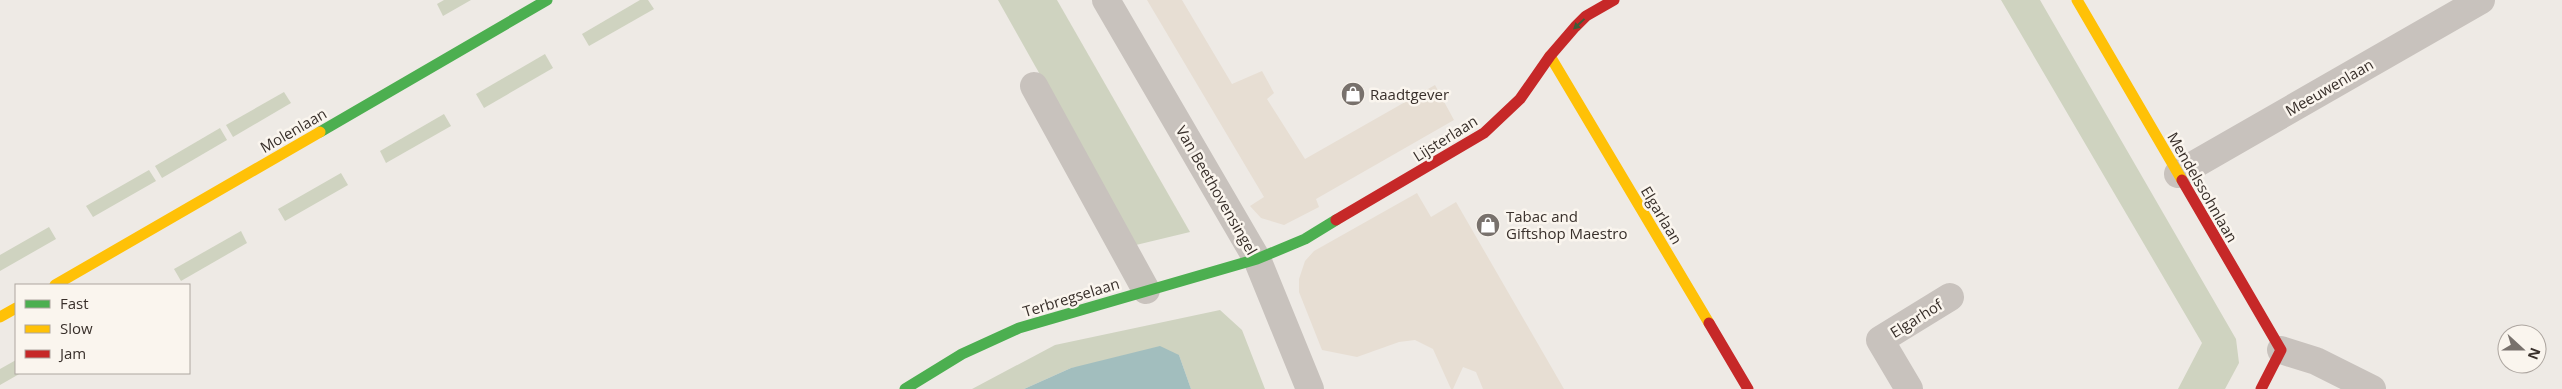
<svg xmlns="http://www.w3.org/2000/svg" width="2562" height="389" viewBox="0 0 2562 389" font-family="'Open Sans',sans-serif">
<rect width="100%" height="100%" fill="#eeeae5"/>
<g fill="#cfd3c0">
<polygon points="444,0 471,0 443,16 437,4"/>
<polygon points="640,0 648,0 654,9 589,46 582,34"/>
<polygon points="998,0 1057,0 1190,232 1136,245"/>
<polygon points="2001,0 2040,0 2236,339 2239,363 2225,389 2178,389 2202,343"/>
<polygon points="545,54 553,68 484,108 476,94"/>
<polygon points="284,92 291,103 233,137 226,125"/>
<polygon points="444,114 451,126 386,163 380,151"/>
<polygon points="220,128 227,140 162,178 155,166"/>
<polygon points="149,170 156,181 93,217 86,206"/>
<polygon points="341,173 348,185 285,221 278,209"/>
<polygon points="49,227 56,239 0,271 0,255"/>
<polygon points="241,231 247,243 181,281 174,269"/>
<polygon points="1220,310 1242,330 1265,389 1191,389 1179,355 1071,368 1024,389 972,389 1055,345"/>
<polygon points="16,360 16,373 21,373 0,385 0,369"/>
</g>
<g fill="#e7ded3">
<polygon points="1147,0 1182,0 1232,84 1262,71 1274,93 1267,99 1305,159 1435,85 1454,120 1316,199 1319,207 1284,225 1261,218 1250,206 1264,197"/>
<polygon points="1417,193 1431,217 1456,202 1564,389 1483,389 1476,372 1463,367 1453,389 1451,389 1433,349 1415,340 1399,342 1357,357 1322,350 1299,292 1299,279 1305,261 1314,251"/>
</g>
<polygon fill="#a2bebe" points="1160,346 1179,355 1191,389 1024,389 1071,368"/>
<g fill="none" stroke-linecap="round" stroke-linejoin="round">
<g stroke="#c8c2bd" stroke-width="28">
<polyline points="1106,0 1257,259 1310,389"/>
<polyline points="1034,86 1146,290"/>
<polyline points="2178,174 2481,0"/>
<polyline points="2281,350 2316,361 2372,389"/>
<polyline points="1909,389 1880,340 1950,297"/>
</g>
<g stroke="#4caf50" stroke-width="11">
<polyline points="320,132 547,0"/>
<polyline points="905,389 962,354 1019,328 1257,259 1305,239 1336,220"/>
</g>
<g stroke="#ffc107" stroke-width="11">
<polyline points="2077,0 2182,180"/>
<polyline points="1550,56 1709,323"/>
<polyline points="55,285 320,132"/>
<polyline points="0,317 16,308"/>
</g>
<g stroke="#c62828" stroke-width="11">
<polyline points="2182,180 2281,350 2261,389"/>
<polyline points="1336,220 1484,133 1520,99 1550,56 1575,27 1586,16 1614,0"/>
<polyline points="1709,323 1748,389"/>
</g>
</g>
<defs><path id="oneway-solid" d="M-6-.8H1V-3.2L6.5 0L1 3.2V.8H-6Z" transform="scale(1.25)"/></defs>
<use fill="#405c38" href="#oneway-solid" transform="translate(1579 24) rotate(137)"/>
<defs>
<g id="shop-disc" transform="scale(1.25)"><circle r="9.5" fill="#78716c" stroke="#faf5ee"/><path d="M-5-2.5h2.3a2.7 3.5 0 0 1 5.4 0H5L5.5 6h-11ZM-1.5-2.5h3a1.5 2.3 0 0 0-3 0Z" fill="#fff"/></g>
</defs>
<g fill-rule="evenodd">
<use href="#shop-disc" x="1353" y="94"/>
<use href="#shop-disc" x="1488" y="225"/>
</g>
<g text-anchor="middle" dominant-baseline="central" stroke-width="5" stroke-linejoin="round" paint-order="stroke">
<g font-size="15" fill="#39302b" stroke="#faf5ee">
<text transform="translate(2329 87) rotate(-30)">Meeuwenlaan</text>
<text transform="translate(293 130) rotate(-30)">Molenlaan</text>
<text transform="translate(1445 138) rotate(-32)">Lijsterlaan</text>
<text transform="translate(2203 187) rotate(60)">Mendelssohnlaan</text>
<text transform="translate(1217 190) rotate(60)">Van Beethovensingel</text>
<text transform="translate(1662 215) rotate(59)">Elgarlaan</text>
<text transform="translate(1071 297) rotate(-17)">Terbregselaan</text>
<text transform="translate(1916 318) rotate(-32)">Elgarhof</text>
</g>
<g font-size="15" fill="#39302b" stroke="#faf5ee" text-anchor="start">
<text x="1370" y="94">Raadtgever</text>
<text x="1506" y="216">Tabac and<tspan x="1506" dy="17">Giftshop Maestro</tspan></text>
</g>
</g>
<rect x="15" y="284" width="175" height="90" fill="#faf5ee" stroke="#ada6a0"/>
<rect x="25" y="300" width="25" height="8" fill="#4caf50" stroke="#ada6a0"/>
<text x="60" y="309" font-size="15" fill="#39302b">Fast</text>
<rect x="25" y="325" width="25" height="8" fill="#ffc107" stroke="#ada6a0"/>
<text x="60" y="334" font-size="15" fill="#39302b">Slow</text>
<rect x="25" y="350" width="25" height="8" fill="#c62828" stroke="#ada6a0"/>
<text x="60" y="359" font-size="15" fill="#39302b">Jam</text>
<g transform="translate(2522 349) rotate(111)"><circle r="24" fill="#faf5ee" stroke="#ada6a0"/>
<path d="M0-4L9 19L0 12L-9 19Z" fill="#78716c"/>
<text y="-8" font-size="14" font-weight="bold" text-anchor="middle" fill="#39302b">N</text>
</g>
</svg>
